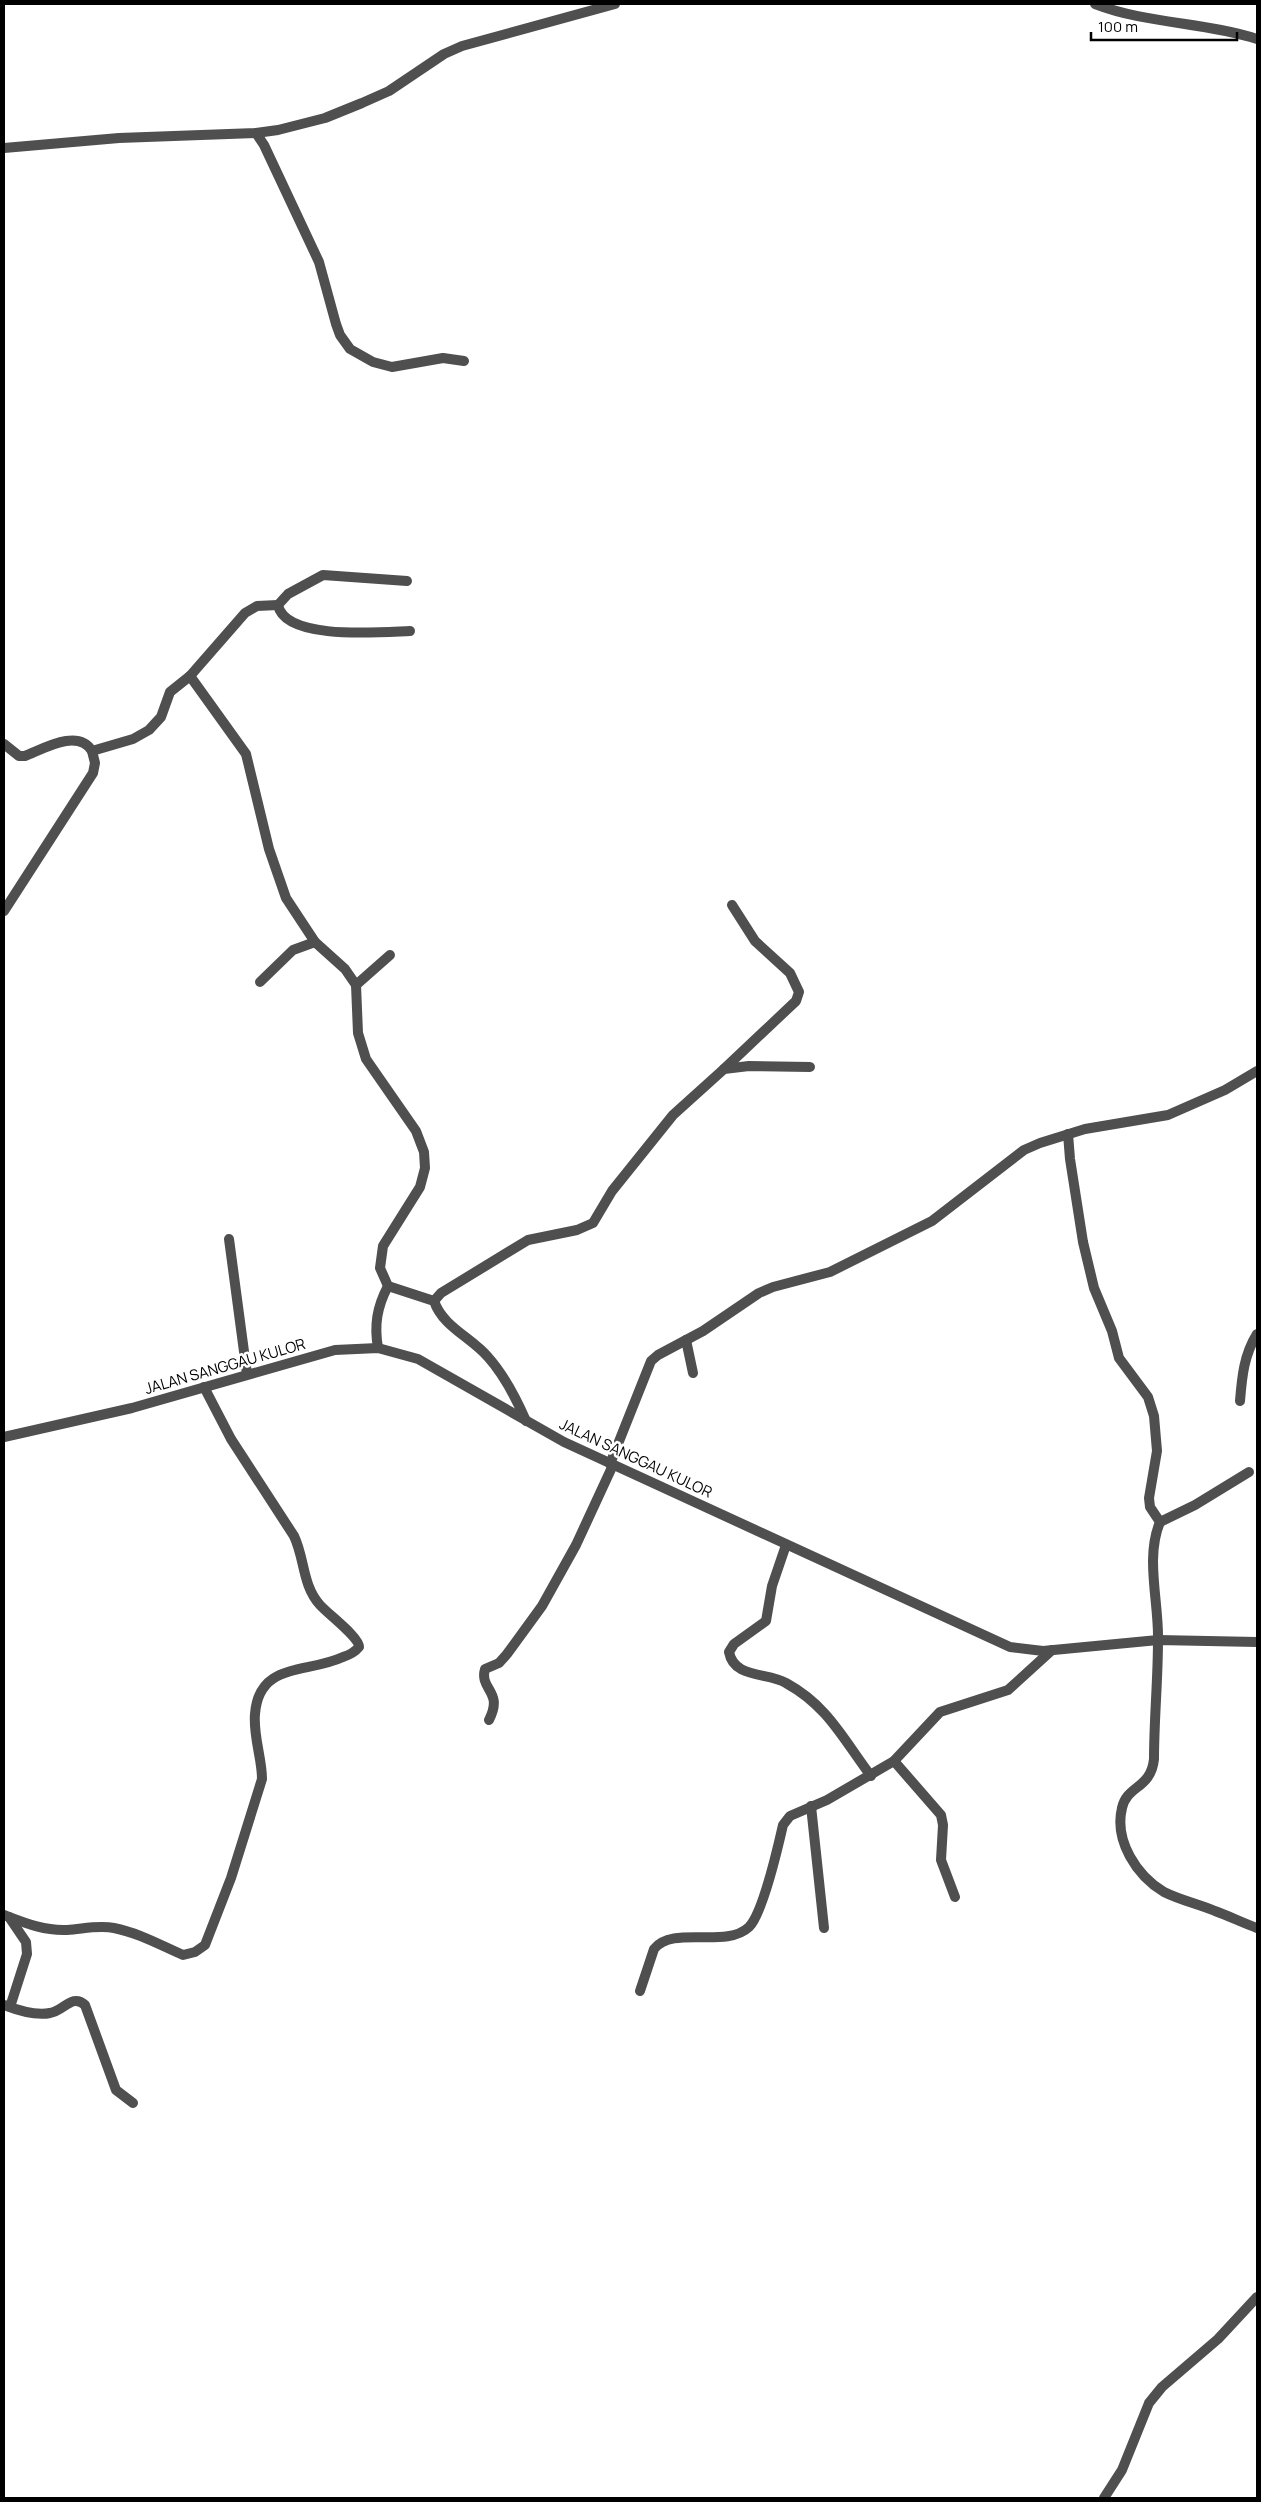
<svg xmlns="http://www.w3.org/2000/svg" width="1261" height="2502" viewBox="0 0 1261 2502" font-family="Manrope,sans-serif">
<rect width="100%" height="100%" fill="#fff"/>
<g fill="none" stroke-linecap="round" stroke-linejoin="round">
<g stroke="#4f4f4f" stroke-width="10">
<path d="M1095 4C1147 24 1204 22 1257 39"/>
<polyline points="256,133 264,145 319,262 336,324 340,335 350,349 373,362 392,367 443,358 464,361"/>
<polyline points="4,148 119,138 256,133 278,130 325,118 362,103 389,91 444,54 462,46 615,4"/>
<path d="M407 581 323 575 288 594 278 605C285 641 382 632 410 631"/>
<polyline points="190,676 245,613 257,606 278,605"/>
<path d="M4 744 19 756H25C43 749 78 728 92 751L133 739 149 730 161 717 170 692 190 676 246 754 269 849 286 898 315 942 345 969 356 985 358 1033 366 1059 416 1131 424 1152 425 1168 420 1187 383 1246 380 1268 388 1286 434 1301C443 1327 471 1337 488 1357 505 1376 516 1398 526 1421"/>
<polyline points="4,911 93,773 95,763 92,751"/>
<polyline points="260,982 293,950 315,942"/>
<polyline points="356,985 390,955"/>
<polyline points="724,1069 796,1001 799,992 790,973 755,941 732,905"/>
<path d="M1068 1134 1070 1159 1083 1242 1094 1288 1112 1331 1119 1358 1148 1397 1154 1416 1157 1451 1149 1498 1150 1507 1160 1522C1145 1558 1159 1602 1158 1640 1158 1680 1154 1720 1154 1759 1151 1789 1127 1785 1122 1808 1114 1841 1137 1876 1164 1892 1180 1900 1198 1904 1215 1911 1229 1916 1243 1923 1257 1928"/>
<polyline points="229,1239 247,1374"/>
<polyline points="434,1301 441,1293 528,1240 577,1230 593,1223 612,1191 673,1115 724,1069 749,1066 810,1067"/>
<polyline points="686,1340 693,1373"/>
<path d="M378 1348C374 1325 377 1307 388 1286"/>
<path d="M1240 1401C1242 1376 1244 1355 1257 1334"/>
<polyline points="4,1437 132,1408 335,1350 378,1348 418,1359 564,1442 1010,1647 1043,1651 1158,1640 1257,1642"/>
<polyline points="610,1464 651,1361 658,1355 703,1331 759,1293 773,1287 830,1272 932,1221 1024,1150 1040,1143 1085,1129 1168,1115 1225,1090 1257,1071"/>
<polyline points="1160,1522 1195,1505 1249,1472"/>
<path d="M786 1545 772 1586 766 1621 734 1644 729 1652C734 1679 768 1672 786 1683 828 1706 843 1739 871 1776"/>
<path d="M489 1720C504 1691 479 1690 485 1669L499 1663 507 1654 542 1606 576 1545 613 1465"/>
<polyline points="894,1761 941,1815 943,1825 941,1860 955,1897"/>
<polyline points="811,1806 824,1928"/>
<path d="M4 1915C25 1923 44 1931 67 1930 83 1929 98 1925 114 1928 139 1933 160 1945 183 1955L195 1952 205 1945 231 1878 262 1779C262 1758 253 1736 255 1714 259 1662 306 1674 343 1657 349 1655 355 1652 359 1647 359 1637 329 1615 320 1605 302 1585 305 1559 294 1536L231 1439 204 1387"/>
<polyline points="9,1917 26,1942 27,1954 10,2007"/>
<path d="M640 1991 654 1949C673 1925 726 1949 749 1927 763 1913 778 1847 783 1825L790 1816 827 1800 894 1761 940 1712 1008 1690 1052 1650"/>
<path d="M4 2005C17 2010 36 2016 50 2013 64 2011 72 1993 85 2005L116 2090 133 2103"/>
<polyline points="1104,2498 1122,2470 1149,2403 1162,2387 1218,2339 1257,2297"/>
</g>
</g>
<g text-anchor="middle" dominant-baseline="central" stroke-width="5" stroke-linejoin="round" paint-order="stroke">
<g font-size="15" fill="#000" stroke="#fff">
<text transform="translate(225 1366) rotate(-16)">JALAN SANGGAU KULOR</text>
<text transform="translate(636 1458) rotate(25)">JALAN SANGGAU KULOR</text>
</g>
</g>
<rect width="1261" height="2502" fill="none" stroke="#000000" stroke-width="10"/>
<path d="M1091 32v8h146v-8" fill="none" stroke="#000000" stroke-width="2.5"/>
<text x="1098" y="32" font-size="15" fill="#000000" stroke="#ffffff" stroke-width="4" paint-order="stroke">100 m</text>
</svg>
